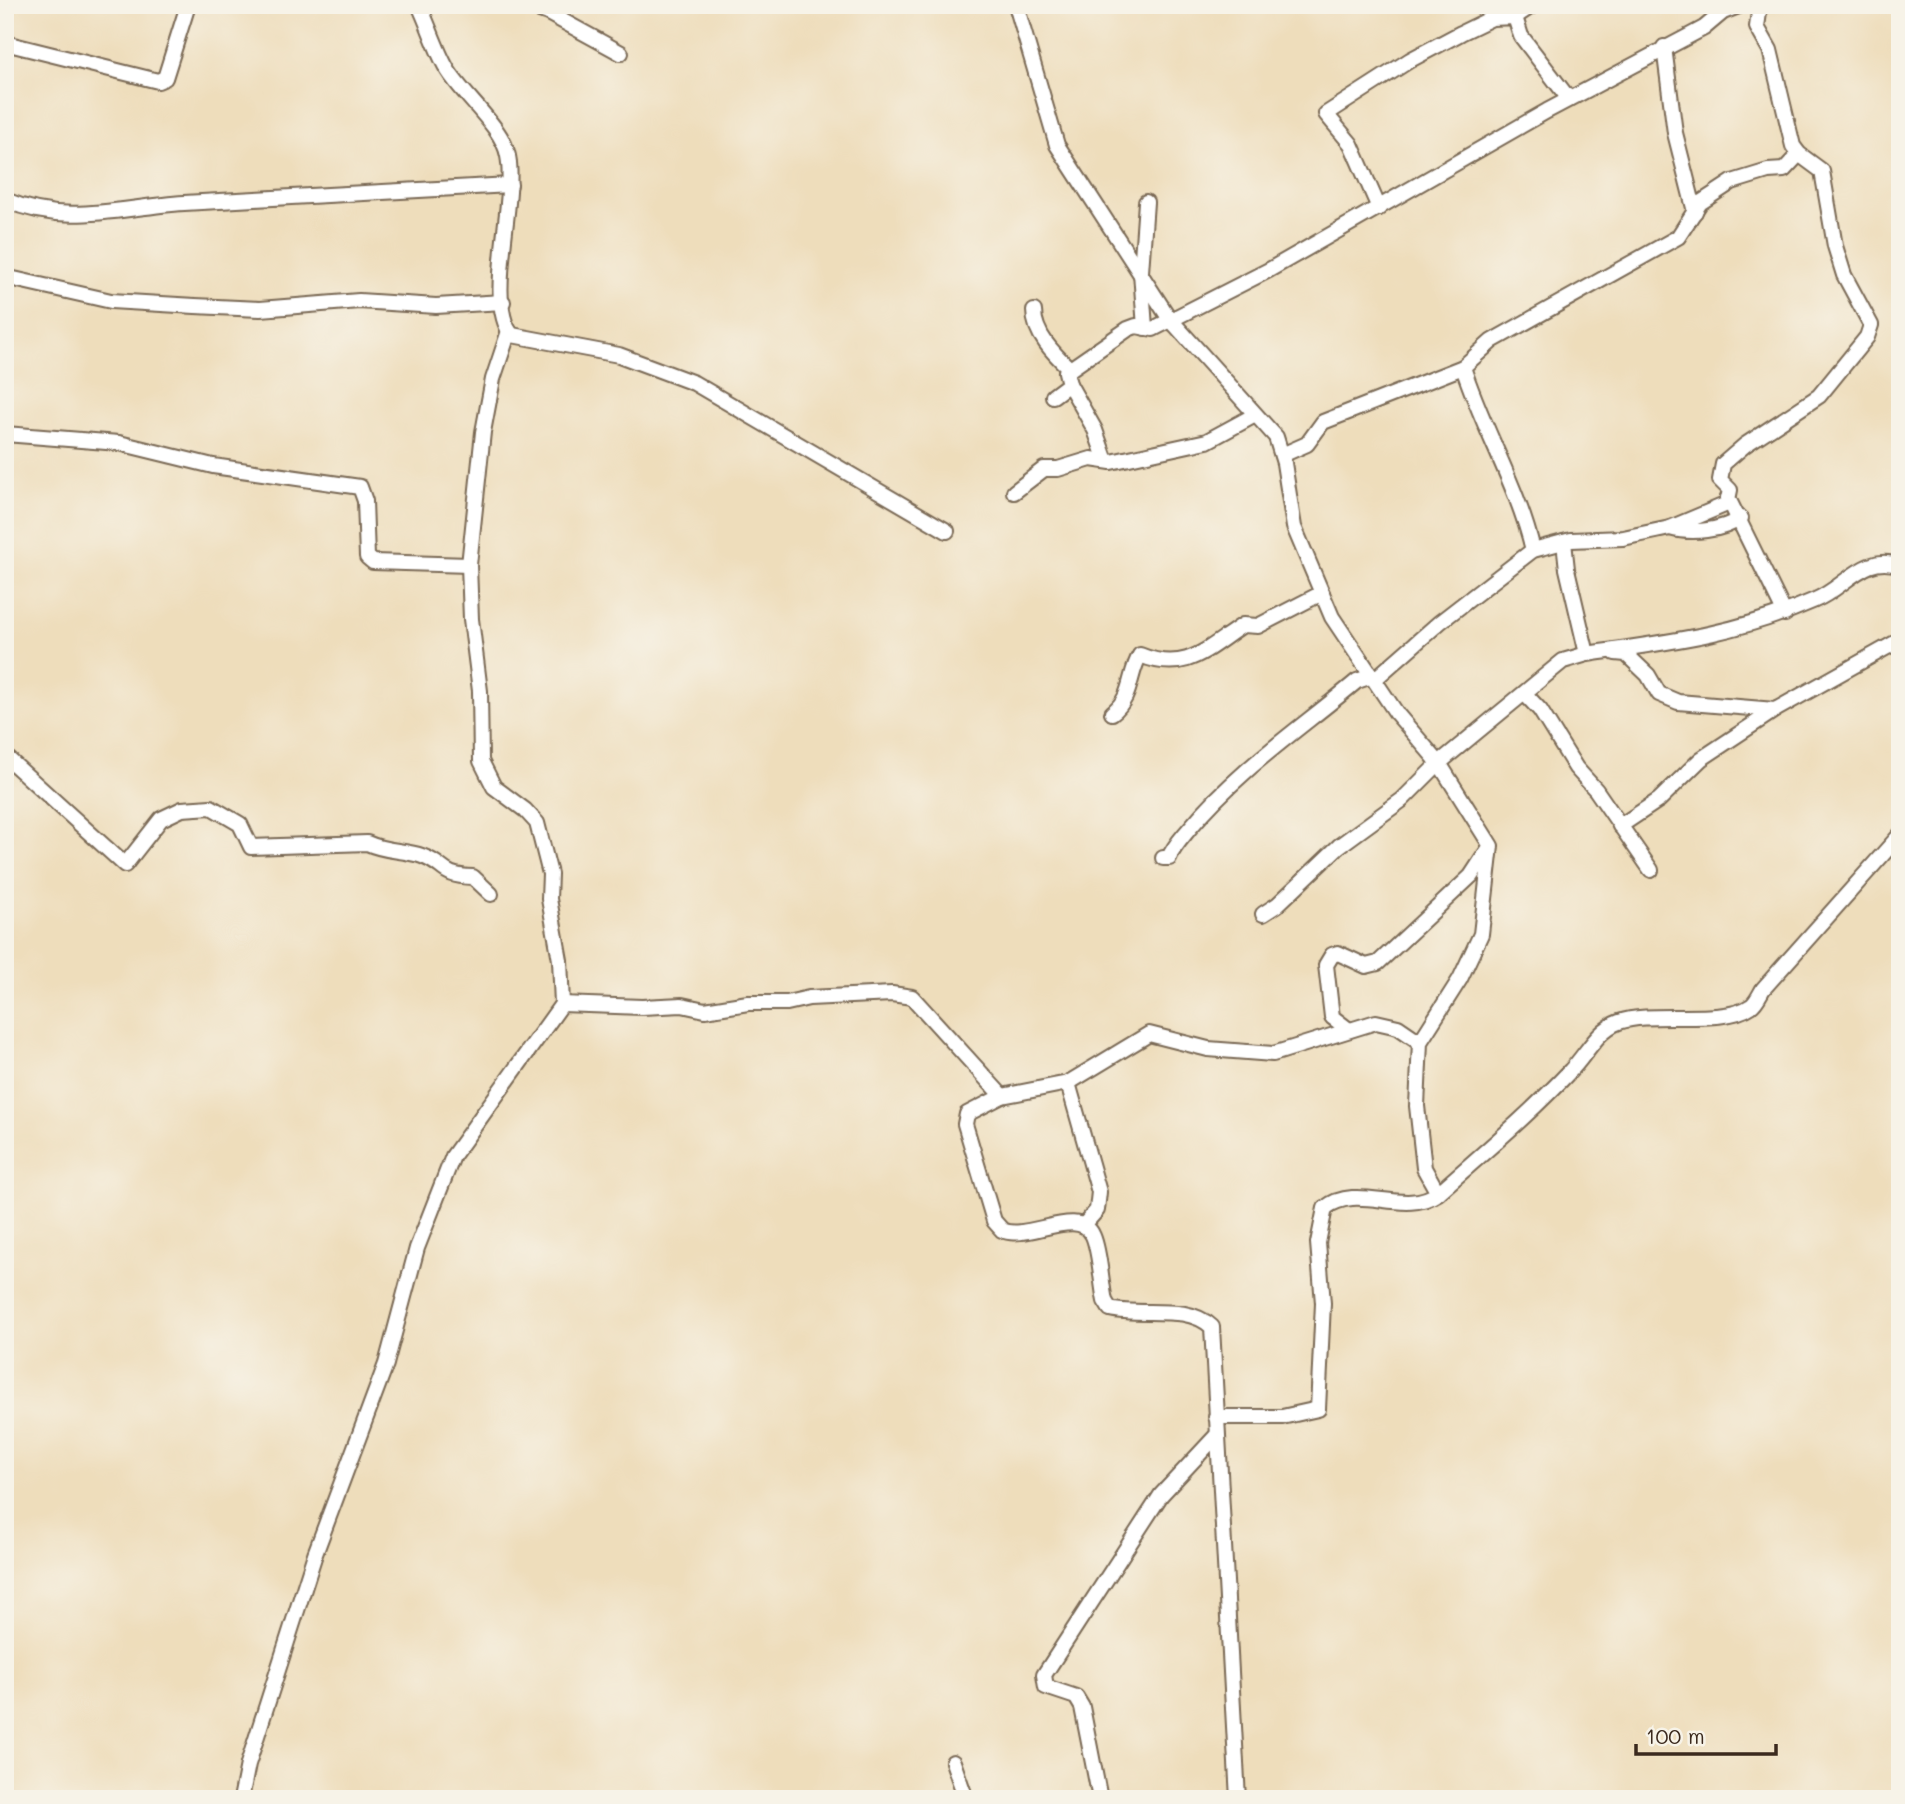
<svg xmlns="http://www.w3.org/2000/svg" width="1905" height="1804" viewBox="0 0 1905 1804" font-family="Mali,sans-serif">
<rect width="100%" height="100%" fill="#f7f3e8"/>
<filter id="ink" filterUnits="userSpaceOnUse"><feTurbulence type="fractalNoise" baseFrequency=".0143" numOctaves="2"/><feDisplacementMap in="SourceGraphic" scale="14" xChannelSelector="R" yChannelSelector="G"/><feConvolveMatrix kernelMatrix="1 2 1 2 8 2 1 2 1" color-interpolation-filters="sRGB"/></filter>
<filter id="wash" filterUnits="userSpaceOnUse"><feTurbulence type="fractalNoise" baseFrequency=".00686" numOctaves="4" result="noise"/><feDisplacementMap in="SourceGraphic" scale="28" xChannelSelector="R" yChannelSelector="G"/><feGaussianBlur stdDeviation="1.57" result="paint"/><feColorMatrix in="noise" values="0 0 0 0 0 0 0 0 0 0 0 0 0 0 0 0 0 1.4 0 .05"/><feComposite in="paint" operator="in"/></filter>
<g filter="url(#wash)">
<rect width="100%" height="100%" fill="#edb"/>
</g>
<g filter="url(#ink)">
<g fill="none" stroke-linecap="round" stroke-linejoin="round">
<g stroke="#7a6955" stroke-width="18">
<g id="minor">
<path d="M419 5C429 26 436 50 447 69 462 95 503 127 508 156 517 200 484 302 512 335L619 355 694 383 947 531"/>
<polyline points="526,5 548,13 621,53"/>
<path d="M1016 5 1057 145 1169 318 1276 437 1284 463 1294 527 1332 617 1397 714 1439 763 1491 846 1481 934 1460 979 1420 1042 1417 1106 1424 1168 1438 1193C1483 1153 1530 1114 1571 1070 1586 1055 1597 1030 1619 1022 1652 1010 1723 1026 1751 1006 1756 1003 1760 994 1763 989L1900 835"/>
<polyline points="1515,17 1533,5"/>
<polyline points="5,43 158,81 165,78 188,5"/>
<polyline points="1664,47 1675,133 1695,212"/>
<path d="M5 200C69 227 120 207 184 203 293 196 402 191 510 185"/>
<polyline points="1379,208 1351,144 1326,114 1410,60 1461,33 1492,18 1515,17 1521,36 1569,99"/>
<polyline points="5,277 111,301 195,306 260,309 359,301 436,306 503,302"/>
<path d="M1034 311C1034 334 1054 354 1070 369"/>
<polyline points="1145,328 1141,272 1146,202"/>
<polyline points="509,331 493,379 483,432 469,565 471,619 480,691 481,761 494,787 525,810 537,823 550,874 549,899 560,960 562,1004 642,1007 682,1005 705,1010 748,1003 787,1003 809,998 892,994 912,997 1002,1096"/>
<polyline points="1069,384 1095,430 1106,461"/>
<polyline points="1053,396 1069,384 1066,372 1128,329 1136,326 1153,329 1269,270 1547,111 1704,28 1723,12 1741,5"/>
<polyline points="5,434 119,443 213,466 360,487 365,501 367,557 373,562 469,565"/>
<polyline points="1282,455 1307,444 1323,422 1463,367"/>
<polyline points="1014,492 1044,469 1058,469 1091,459 1111,462 1207,441 1255,415"/>
<polyline points="1728,498 1785,614"/>
<path d="M1670 528C1691 534 1722 531 1741 518"/>
<polyline points="1564,542 1567,569 1587,654"/>
<path d="M1533 550C1518 487 1483 429 1463 367L1492 341 1678 237 1700 203 1732 182 1768 171 1784 170 1799 154"/>
<polyline points="1615,653 1626,654 1648,675 1659,694 1678,702 1775,710 1900,640"/>
<polyline points="1525,694 1540,710 1576,768 1596,790 1651,870"/>
<path d="M1112 713C1133 697 1128 675 1140 655 1186 674 1206 649 1243 625L1258 626 1322 593"/>
<path d="M5 756 125 865 161 819 182 809 211 807 240 824 251 847 367 843C386 852 405 850 422 856 447 865 439 876 473 877L491 894"/>
<polyline points="1620,826 1659,800 1701,759 1775,710"/>
<path d="M1163 858H1169C1173 847 1182 838 1190 828 1238 770 1301 728 1357 681L1369 677 1375 679 1440 622 1533 550 1571 540 1623 538 1670 528 1727 504 1730 490 1720 480 1723 464 1745 445 1819 396 1867 337 1871 325 1844 275 1835 246 1822 171 1799 154 1793 146 1770 50 1757 27 1760 5"/>
<path d="M1263 914 1277 905 1339 846 1402 800 1439 763 1563 661 1587 654C1669 642 1738 634 1815 600 1845 588 1865 552 1900 566"/>
<polyline points="1349,1030 1332,1017 1326,965 1332,955 1338,953 1366,966 1378,963 1471,876 1488,850"/>
<polyline points="1068,1083 1099,1192 1097,1210 1084,1225"/>
<path d="M1216 1417H1282L1318 1409 1323 1303 1318 1243 1325 1208C1358 1182 1404 1217 1438 1193"/>
<polyline points="953,1762 966,1799"/>
<polyline points="241,1799 248,1764 315,1554 386,1364 417,1248 453,1156 562,1004"/>
<polyline points="1100,1799 1082,1707 1076,1697 1046,1687 1044,1675 1161,1495 1217,1435"/>
<path d="M1238 1799 1212 1327C1186 1303 1142 1317 1110 1309L1105 1301C1101 1282 1100 1252 1093 1236 1080 1205 1026 1242 1002 1230L994 1221 965 1124 967 1114 1002 1096 1068 1083 1149 1034 1208 1049 1273 1054 1376 1022 1398 1027 1420 1042"/>
</g>
</g>
<use href="#minor" stroke="#fff" stroke-width="14"/>
</g>
</g>
<rect width="1905" height="1804" fill="none" stroke="#f7f3e8" stroke-width="28"/>
<path d="M1636 1744v10h140v-10" fill="none" stroke="#3b2a1e" stroke-width="3.5"/>
<text x="1646" y="1744" font-size="21" fill="#3b2a1e" stroke="#f7f3e8" stroke-width="5" paint-order="stroke">100 m</text>
</svg>
